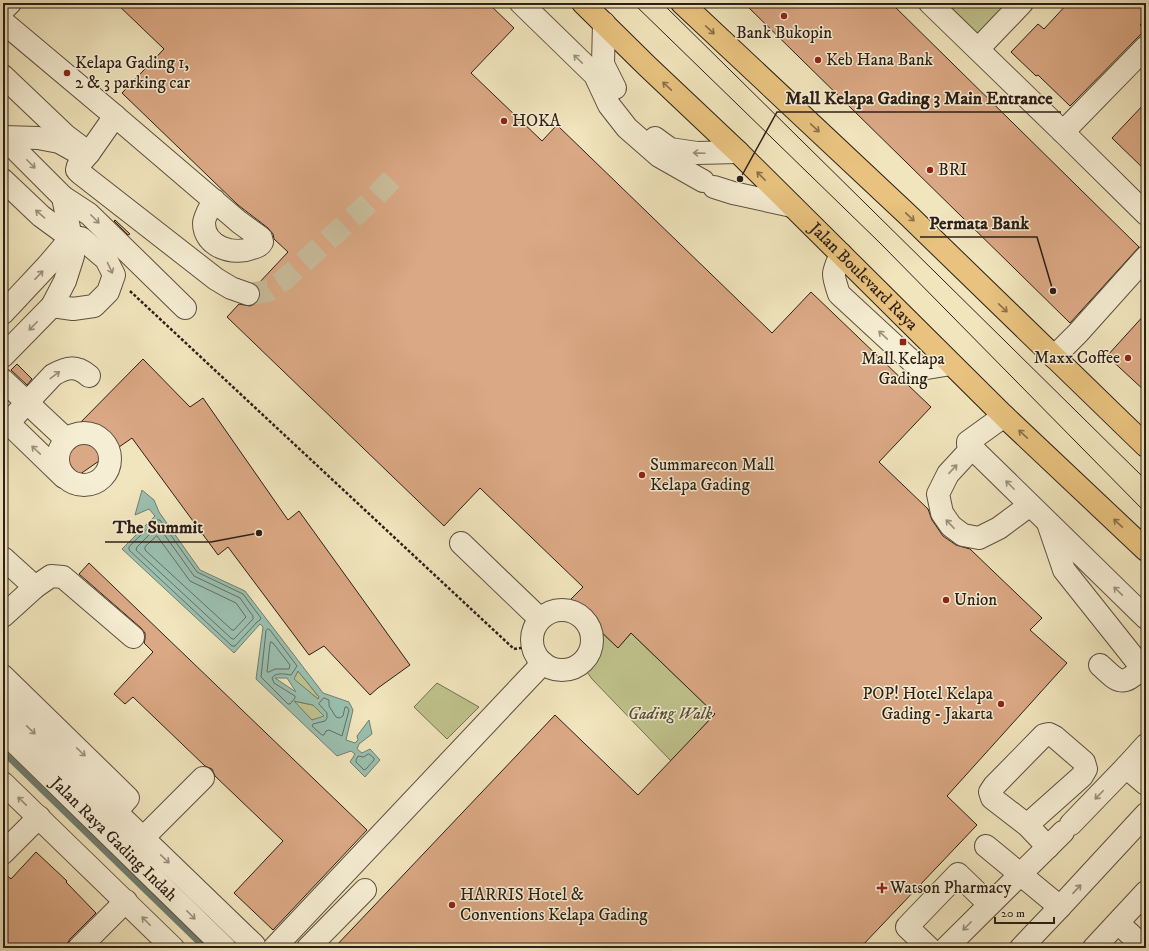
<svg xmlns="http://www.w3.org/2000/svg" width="1149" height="951" viewBox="0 0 1149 951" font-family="'IM FELL DW Pica',serif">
<rect width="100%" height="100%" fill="#f1e5bd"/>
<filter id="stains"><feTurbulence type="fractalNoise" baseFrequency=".005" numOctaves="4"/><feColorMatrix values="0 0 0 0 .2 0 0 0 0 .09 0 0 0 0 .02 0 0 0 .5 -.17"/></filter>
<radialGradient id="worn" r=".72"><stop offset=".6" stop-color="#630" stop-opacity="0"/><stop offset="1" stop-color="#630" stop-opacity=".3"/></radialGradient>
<g fill="#c0c38d" stroke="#767152">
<polygon points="947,3 1007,3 978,34"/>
<polygon points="595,626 618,648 631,633 715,714 671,761 592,679 579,661"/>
<polygon points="298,671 319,697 318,699 293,679"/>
<polygon points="437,683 479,707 447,739 414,707"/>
<polygon points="293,701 313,705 325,717 312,720"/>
</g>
<path fill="#9bbfaf" stroke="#6f7f72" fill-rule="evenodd" d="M142 490 154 500 159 512 200 570 245 591 323 693 349 702 353 710 346 740 355 743 358 740 357 736 369 720 372 734 359 744 357 749 362 753 370 749 380 760 365 777 350 762 355 754 351 751 337 756 256 679 263 627 260 624 234 653 122 549 155 516 149 509 135 515ZM298 671 319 697 318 699 294 679ZM275 678H287L296 692ZM294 701 313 705 324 716 312 720Z"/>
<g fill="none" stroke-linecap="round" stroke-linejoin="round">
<g stroke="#646f63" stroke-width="1">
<polygon points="157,520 160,520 197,572 243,594 261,618 260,620 257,622 235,646 232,646 129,550 129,547"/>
<polygon points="159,527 194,576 240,598 253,616 253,619 234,639 232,639 136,550 137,547 156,528"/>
<polygon points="157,536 190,581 236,603 246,617 234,630 232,630 145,550 145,547"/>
<path d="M268 629 270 630 297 666 291 675C285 674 275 672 272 678L274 683 295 696V698L290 704H288L261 677 266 631Z"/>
<polygon points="271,642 273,643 290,665 289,669 275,669 269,672 267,672 270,644"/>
<polygon points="324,698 329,700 329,706 336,717 340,718 343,716 345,707 347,707 349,710 342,736 329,730 326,731 324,735 322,735 312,726 313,724 325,721 327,718 327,713 319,704"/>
<polygon points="369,754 374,758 374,760 366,769 364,770 356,762 356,760 358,756 363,757"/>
</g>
<polyline stroke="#6f7f72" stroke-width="6" points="3,752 205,948"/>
</g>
<g fill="#daa884" stroke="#2c1f17">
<polygon points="116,3 488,3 514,28 471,73 542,141 557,125 772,333 811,292 931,407 879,462 928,509 932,520 943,536 956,545 970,549 1042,618 1030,630 1067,663 947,796 977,825 860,948 334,948 555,715 638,795 715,714 631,633 618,648 569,601 583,587 480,488 444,526 227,317 239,304 250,306 256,303 260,298 260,292 257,285 288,252 274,239 273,234 268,228 238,205 122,93 164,49"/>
<polygon points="744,3 891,3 1139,247 1070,323"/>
<polygon points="1068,3 1146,3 1146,18 1140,25 1145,30 1070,106 1038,75 1036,76 1011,52 1038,24 1044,29"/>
<polygon points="1146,102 1146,171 1112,138"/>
<polygon points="115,220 130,234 128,235 114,221"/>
<polygon points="1146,313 1146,392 1107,356"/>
<polygon points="143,359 190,407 203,398 288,520 299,511 410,665 378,688 370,695 324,646 309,655 228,547 218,555 132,438 76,477 76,473 73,468 54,450 57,447 63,451 69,451 75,448 78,442 78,436 74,429"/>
<polygon points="17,364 32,379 27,385 11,370"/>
<polygon points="89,563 367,830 273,930 234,893 283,841 215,776 212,769 205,766 133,697 125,704 114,694 153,652 144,643 145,639 145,633 141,628 79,574"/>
<polygon points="36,852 67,881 66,882 96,913 70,939 67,944 67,948 3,948 3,872 11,879"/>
</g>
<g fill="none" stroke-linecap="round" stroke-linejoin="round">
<polyline stroke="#cabd9c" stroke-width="22" stroke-dasharray="22 11" stroke-linecap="butt" points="248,294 268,291 285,279 370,202 396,175"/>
<g stroke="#5d5040" stroke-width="24">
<g id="minor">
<polyline points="521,3 595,75 609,105 627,128 659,156 703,181"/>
<polyline points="930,3 1063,132 1146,214"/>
<polyline points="3,10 10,3"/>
<polyline points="3,22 115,116"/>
<polyline points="604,23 603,64 615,88"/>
<polyline points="978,49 1022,3"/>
<path d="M3 76 65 135 89 153 115 116 239 222 261 238 262 242C260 246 256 247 252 248 234 256 204 247 204 223 204 217 211 206 214 200"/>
<polyline points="1063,132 1146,47"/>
<polyline points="3,137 63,197 89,214 185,308"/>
<polyline points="3,137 38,138 59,142 77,152"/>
<polyline points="655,138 670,149 697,153 738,152"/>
<polyline points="89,153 78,166 77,170 80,173 216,279 231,288 248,294"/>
<polyline points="3,180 41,216 71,238"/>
<polyline points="714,187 733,193 792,206"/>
<path d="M841 254C832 274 832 273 839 294L918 367 927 368 951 364"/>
<polyline points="52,306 73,309 94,306 108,292 114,275 106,259 81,238 71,238"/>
<polyline points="3,313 47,266 71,238"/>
<polyline points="3,356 52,306 65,281 73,256 71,238 63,197"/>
<polyline points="1054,357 1078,333 1146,257"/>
<polyline points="3,380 66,439"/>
<path d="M1004 416 968 442V444C1027 502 1086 560 1146 618"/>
<polyline points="3,418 64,477"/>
<path d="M8 423 53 375C67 367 76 365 89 376"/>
<circle cx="84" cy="459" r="26"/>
<polyline points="972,448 948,474 938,494 942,513 951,526 963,535 979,538 999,528 1030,505"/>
<polyline points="1049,526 1064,570 1142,668 1146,666"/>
<polyline points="461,543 540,619"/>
<polyline points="3,558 35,587 3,616"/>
<polyline points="35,587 51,576 63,577 133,637"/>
<circle cx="562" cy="640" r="30"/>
<path d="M1100 665C1119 683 1122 687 1142 668"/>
<polyline points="3,676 128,798 107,822"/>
<polyline points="3,703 254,945 251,948"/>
<path id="s1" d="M3 731 225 948"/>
<polyline points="1126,767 1146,784"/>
<polyline points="3,783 173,948"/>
<polyline points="1071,824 1126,767 1146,745"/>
<polyline points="1027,825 1082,776 1086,769 1084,762 1055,737 1049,734 1044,735 994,786 990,792 992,798 1027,825 1048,847"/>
<polyline points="143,838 203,778"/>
<polyline points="986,846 1060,907"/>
<polyline points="3,853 39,817"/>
<polyline points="1118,923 1145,948"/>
<polyline points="79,948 126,901"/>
<polyline points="274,948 543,663"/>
<polyline points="308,948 365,890"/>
<polyline points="929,948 907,927 958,874 989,904"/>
<polyline points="946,948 1063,832"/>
<polyline points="1021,948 1060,907 1146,814"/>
<polyline points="1094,948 1146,892"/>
</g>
</g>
<g stroke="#2c1f17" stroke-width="24">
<g id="major">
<path id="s2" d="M583 3 647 66 738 152 1004 416 1146 550"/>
<polyline points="682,3 908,215 1146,446"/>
</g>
</g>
<polyline stroke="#2c1f17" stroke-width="2.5" stroke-dasharray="3 2" stroke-linecap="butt" points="130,291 514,649 528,647"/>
<use href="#minor" stroke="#f6eed4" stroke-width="22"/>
<use href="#major" stroke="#e8c27e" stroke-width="22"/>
<g stroke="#2c1f17" stroke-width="1">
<polyline points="633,3 880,243 1146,513"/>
<polyline points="662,3 1146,480"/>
</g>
</g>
<defs><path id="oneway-shaft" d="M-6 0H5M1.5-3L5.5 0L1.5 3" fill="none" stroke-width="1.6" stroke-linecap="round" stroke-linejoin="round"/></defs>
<g stroke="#8a704a">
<use href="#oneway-shaft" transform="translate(710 30) rotate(43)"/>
<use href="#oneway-shaft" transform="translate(667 86) rotate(-137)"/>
<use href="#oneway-shaft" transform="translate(815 128) rotate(43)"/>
<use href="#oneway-shaft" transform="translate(761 176) rotate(-135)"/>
<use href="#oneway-shaft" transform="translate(910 217) rotate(44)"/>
<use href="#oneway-shaft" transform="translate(1003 308) rotate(44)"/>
<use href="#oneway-shaft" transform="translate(1023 434) rotate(-137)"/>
<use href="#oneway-shaft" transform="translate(1118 523) rotate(-137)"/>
</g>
<g stroke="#9b917f">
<use href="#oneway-shaft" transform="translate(578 59) rotate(-136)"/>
<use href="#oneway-shaft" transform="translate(699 153) rotate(-178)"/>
<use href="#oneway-shaft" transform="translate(31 164) rotate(45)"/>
<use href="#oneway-shaft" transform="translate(40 214) rotate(-139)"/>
<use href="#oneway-shaft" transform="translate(95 219) rotate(45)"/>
<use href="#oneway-shaft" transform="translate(110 268) rotate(65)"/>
<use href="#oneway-shaft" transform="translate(39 275) rotate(-47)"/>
<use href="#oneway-shaft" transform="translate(33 326) rotate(134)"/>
<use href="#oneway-shaft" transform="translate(883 335) rotate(-137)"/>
<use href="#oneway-shaft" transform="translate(55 375) rotate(-37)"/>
<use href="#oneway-shaft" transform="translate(36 450) rotate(-136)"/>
<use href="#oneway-shaft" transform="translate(953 469) rotate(-47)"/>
<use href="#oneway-shaft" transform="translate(1010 485) rotate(-135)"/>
<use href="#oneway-shaft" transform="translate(950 524) rotate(-133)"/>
<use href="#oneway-shaft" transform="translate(1118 591) rotate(-136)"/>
<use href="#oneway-shaft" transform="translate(31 730) rotate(44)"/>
<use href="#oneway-shaft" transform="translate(81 752) rotate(44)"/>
<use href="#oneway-shaft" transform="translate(1099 795) rotate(134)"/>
<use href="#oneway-shaft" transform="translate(22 801) rotate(-136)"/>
<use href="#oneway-shaft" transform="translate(165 859) rotate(44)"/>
<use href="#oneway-shaft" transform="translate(1077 889) rotate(-47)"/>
<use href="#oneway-shaft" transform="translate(191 915) rotate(45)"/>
<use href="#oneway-shaft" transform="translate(146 921) rotate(-135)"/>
<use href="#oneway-shaft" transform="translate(967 926) rotate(135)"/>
</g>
<g fill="#8f2418" stroke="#f6eed4" stroke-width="1.5">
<circle cx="784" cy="16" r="4"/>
<circle cx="818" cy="60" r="4"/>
<circle cx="67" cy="73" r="4"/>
<circle cx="504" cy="121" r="4"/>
<circle cx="930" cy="170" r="4"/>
<rect x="899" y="338" width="8" height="8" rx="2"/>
<circle cx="1128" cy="358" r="4"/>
<circle cx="642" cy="475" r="4"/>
<circle cx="946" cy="600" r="4"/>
<circle cx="1001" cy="704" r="4"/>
<path d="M880 882h4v4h4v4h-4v4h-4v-4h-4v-4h4z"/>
<circle cx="452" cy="905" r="4"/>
</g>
<g text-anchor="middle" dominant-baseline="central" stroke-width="3" stroke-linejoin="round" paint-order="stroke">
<g font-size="17" fill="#2c1f17" stroke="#f6eed4" text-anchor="start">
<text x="784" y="33" text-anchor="middle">Bank Bukopin</text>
<text x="826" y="60">Keb Hana Bank</text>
<text x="75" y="63">Kelapa Gading 1,<tspan x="75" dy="20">2 &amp; 3 parking car</tspan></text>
<text x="512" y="121">HOKA</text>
<text x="938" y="170">BRI</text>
<text x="1120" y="358" text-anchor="end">Maxx Coffee</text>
<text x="903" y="359" text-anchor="middle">Mall Kelapa<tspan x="903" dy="20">Gading</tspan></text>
<text x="650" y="465">Summarecon Mall<tspan x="650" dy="20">Kelapa Gading</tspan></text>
<text x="954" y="600">Union</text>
<text x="993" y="694" text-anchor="end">POP! Hotel Kelapa<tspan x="993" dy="20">Gading - Jakarta</tspan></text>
<text x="890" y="888">Watson Pharmacy</text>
<text x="460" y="895">HARRIS Hotel &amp;<tspan x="460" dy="20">Conventions Kelapa Gading</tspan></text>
</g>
<g font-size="17" fill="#2c1f17" stroke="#f6eed4">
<text stroke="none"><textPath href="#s2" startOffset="392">Jalan Boulevard Raya</textPath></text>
<text stroke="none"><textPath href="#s1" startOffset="155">Jalan Raya Gading Indah</textPath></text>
</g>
<g font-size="17" font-style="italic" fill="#58503a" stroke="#f6eed4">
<text x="670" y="714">Gading Walk</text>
</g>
</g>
<path fill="none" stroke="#2c1f17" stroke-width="1.5" d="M740 179L777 112H1061M1053 291L1037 237H920M259 533L211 542H105"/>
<g fill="#2c1f17" stroke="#f6eed4" stroke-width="1.5">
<circle cx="740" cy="179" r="4"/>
<circle cx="1053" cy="291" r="4"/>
<circle cx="259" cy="533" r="4"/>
</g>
<g font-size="18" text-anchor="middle" font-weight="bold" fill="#2c1f17" stroke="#f6eed4" stroke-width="3" stroke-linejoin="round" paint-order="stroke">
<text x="919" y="104">Mall Kelapa Gading 3 Main Entrance</text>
<text x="979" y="229">Permata Bank</text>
<text x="158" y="533">The Summit</text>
</g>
<rect width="1149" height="951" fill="none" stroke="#f1e5bd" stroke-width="16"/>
<rect x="4" y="4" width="1141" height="943" fill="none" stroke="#2c1f17" stroke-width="2"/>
<rect x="8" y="8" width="1133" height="935" fill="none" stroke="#2c1f17"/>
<path d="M995 917v6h59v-6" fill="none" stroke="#2c1f17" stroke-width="2"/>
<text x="1001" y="917" font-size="12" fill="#2c1f17" stroke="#f6eed4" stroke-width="3" paint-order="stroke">20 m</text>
<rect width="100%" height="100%" filter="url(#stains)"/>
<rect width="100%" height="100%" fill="url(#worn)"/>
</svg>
